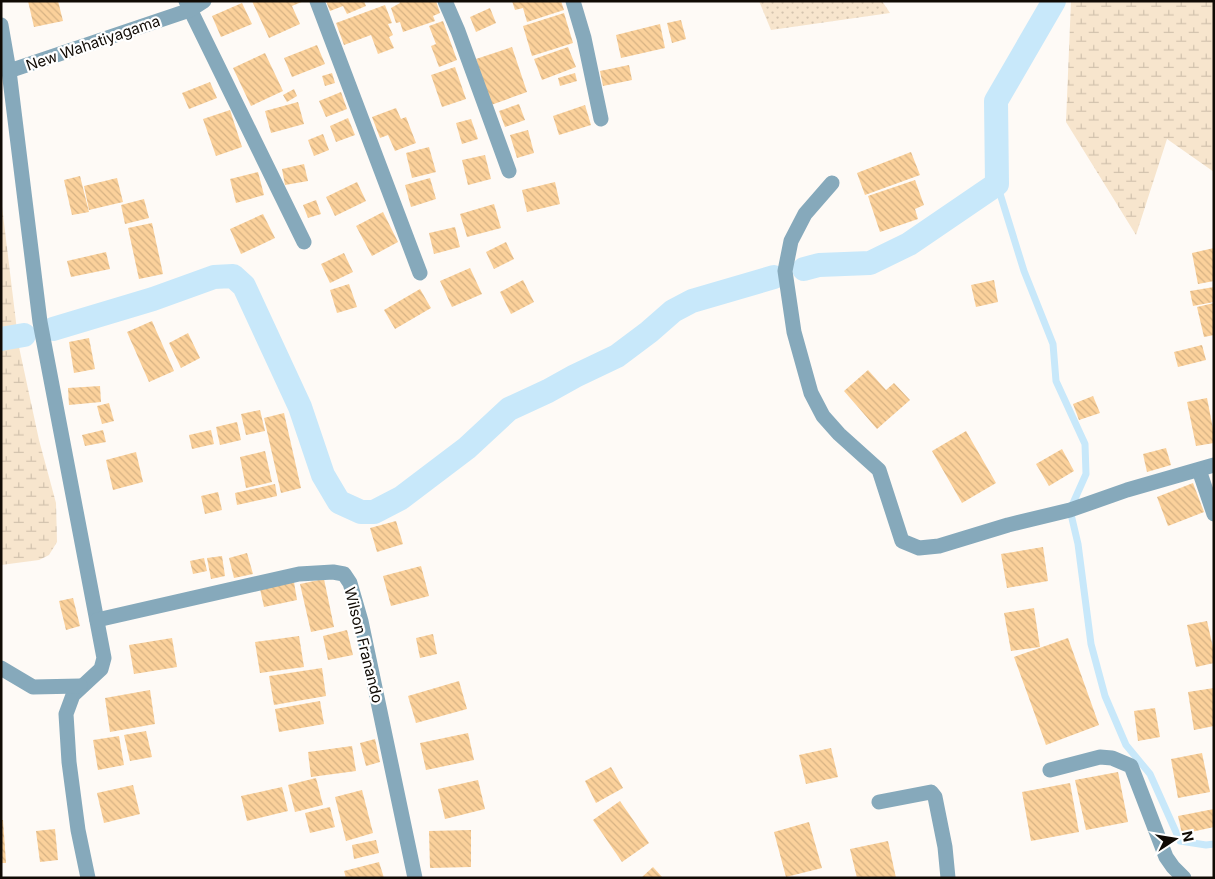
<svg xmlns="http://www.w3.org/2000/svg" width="1215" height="879" viewBox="0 0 1215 879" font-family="Inter,sans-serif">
<defs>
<pattern id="grass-dots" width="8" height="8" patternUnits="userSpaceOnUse" patternTransform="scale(1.25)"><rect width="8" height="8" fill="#f7e5cd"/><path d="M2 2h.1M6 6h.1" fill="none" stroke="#d3c3ae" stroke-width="1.8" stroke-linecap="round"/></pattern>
<pattern id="wetland-marsh" width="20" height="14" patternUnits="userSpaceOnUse" patternTransform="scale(1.25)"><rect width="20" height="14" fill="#f7e5cd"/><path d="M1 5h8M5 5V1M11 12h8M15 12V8" fill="none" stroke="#d3c3ae"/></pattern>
<pattern id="building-back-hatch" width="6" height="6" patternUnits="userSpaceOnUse" patternTransform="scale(1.25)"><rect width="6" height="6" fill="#fbd19b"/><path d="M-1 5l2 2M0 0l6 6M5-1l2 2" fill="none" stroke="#d6b284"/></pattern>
</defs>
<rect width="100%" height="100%" fill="#fefaf6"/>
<polygon fill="url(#grass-dots)" points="759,1 882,1 890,13 771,30"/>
<g fill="url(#wetland-marsh)">
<polygon points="1071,1 1214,1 1214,172 1167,139 1136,235 1066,122"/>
<polygon points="1,198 19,347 39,440 56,503 57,542 49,555 39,560 1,565"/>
</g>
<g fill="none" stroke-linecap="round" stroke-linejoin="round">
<polyline stroke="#c8e8fa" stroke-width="7" points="997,184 1024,271 1053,344 1056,381 1085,444 1086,474 1070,510 1078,544 1091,644 1105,696 1126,745 1150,774 1180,841 1206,845 1214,844"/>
<g stroke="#c8e8fa" stroke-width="24">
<polyline points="804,269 819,265 870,263 909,244 997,184 996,101 1054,1"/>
<polyline points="53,329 153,299 214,277 233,276 244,286 300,407 323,475 339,502 361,512 374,512 401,498 467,448 509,409 548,391 575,376 617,356 649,332 673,311 692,301 774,277"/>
<polyline points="1,339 24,335"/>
</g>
</g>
<g fill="url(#building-back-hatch)">
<polygon points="28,1 58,1 63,21 34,27"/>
<polygon points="252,1 304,1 292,6 300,24 269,38"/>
<polygon points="326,1 364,1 366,6 347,14 343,6 330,11"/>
<polygon points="399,1 436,1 440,13 433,16 435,21 403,32 400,22 396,23 391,8 400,3"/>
<polygon points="512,1 561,1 564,10 527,22 523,8 515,10"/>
<polygon points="242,3 252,24 221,37 212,16"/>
<polygon points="385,5 392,23 388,24 393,35 389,37 394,48 378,54 371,35 344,45 336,23"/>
<polygon points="490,8 496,23 476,32 470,17"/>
<polygon points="564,13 573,43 532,56 523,26"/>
<polygon points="681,20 686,39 672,43 667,23"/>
<polygon points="443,21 457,60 439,67 431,46 436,44 429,26"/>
<polygon points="660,24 665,48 621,58 616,35"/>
<polygon points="317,45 325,64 292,77 284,58"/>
<polygon points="512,47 527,92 491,105 476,59"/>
<polygon points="568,47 576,67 542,80 534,59"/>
<polygon points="265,53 283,91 251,106 233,68"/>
<polygon points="629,65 632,80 603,86 600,71"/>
<polygon points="455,67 466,99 442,107 431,75"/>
<polygon points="332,73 335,83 325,86 322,76"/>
<polygon points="575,73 577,81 560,86 558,78"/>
<polygon points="210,82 217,98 189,109 182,93"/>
<polygon points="294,89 297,96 287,102 283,95"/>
<polygon points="341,92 347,109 326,117 319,101"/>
<polygon points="298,102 304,124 271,133 265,111"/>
<polygon points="519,104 525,120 505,127 499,111"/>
<polygon points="585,105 591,125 559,135 553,116"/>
<polygon points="396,108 401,119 406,117 416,143 395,151 388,135 380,138 372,117"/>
<polygon points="230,110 242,147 216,156 203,119"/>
<polygon points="348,118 355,135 336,142 330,126"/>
<polygon points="471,119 478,139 462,144 456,123"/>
<polygon points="528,130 534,153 517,158 510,135"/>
<polygon points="323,134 329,150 314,156 308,140"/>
<polygon points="429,147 436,172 412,178 406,153"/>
<polygon points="911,152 920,175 865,195 857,173"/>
<polygon points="485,155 491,179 468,185 462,160"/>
<polygon points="304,164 308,181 285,185 282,169"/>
<polygon points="258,172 264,195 236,203 230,179"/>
<polygon points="80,176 89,212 72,215 64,180"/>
<polygon points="117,178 123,202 89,210 84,186"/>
<polygon points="430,178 436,199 411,207 405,185"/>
<polygon points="915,180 924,205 915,209 918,219 880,232 868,196"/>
<polygon points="357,182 366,201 335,216 326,197"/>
<polygon points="555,182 560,204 527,212 522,190"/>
<polygon points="144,199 149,218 125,224 121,205"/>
<polygon points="316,200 321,214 308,218 303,205"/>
<polygon points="494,204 501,228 467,237 460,214"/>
<polygon points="383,212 398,242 372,256 356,226"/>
<polygon points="263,214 275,238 241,254 230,229"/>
<polygon points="152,223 163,274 139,279 128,228"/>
<polygon points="455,227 460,247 434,254 429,233"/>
<polygon points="506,242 514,259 494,269 486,252"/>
<polygon points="1214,248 1214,281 1198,284 1192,253"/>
<polygon points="106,252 110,269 71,277 67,261"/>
<polygon points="344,253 353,272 330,283 321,264"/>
<polygon points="470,268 482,294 452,307 440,281"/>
<polygon points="523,280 534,302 511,314 500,292"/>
<polygon points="994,280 998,302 976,307 971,285"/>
<polygon points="349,284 357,307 337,313 330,290"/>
<polygon points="1214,287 1214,302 1193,306 1190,291"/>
<polygon points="420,289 431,308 395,329 384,310"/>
<polygon points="1214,303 1214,335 1204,337 1197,307"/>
<polygon points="152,321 174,371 149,382 127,332"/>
<polygon points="188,333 200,358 181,368 169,343"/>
<polygon points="89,338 95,369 74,373 69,342"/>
<polygon points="1202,345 1206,360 1178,367 1174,352"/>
<polygon points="868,370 886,390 894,383 910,400 877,429 844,391"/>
<polygon points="100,386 101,402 69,405 68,388"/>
<polygon points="1093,396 1100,413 1079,420 1073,404"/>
<polygon points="1207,398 1214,434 1214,443 1196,446 1187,402"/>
<polygon points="109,403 114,421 102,424 97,406"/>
<polygon points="260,410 265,431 246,435 241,414"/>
<polygon points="284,413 301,488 281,493 264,418"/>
<polygon points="237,422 241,440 220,445 216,427"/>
<polygon points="103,430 106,442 85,446 82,435"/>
<polygon points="211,430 214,444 192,449 189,435"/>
<polygon points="966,431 996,483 962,503 932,451"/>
<polygon points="1166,448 1171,465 1147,472 1143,454"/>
<polygon points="1062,449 1074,471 1049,486 1036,464"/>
<polygon points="265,451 272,482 246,488 240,457"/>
<polygon points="136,452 143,482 113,490 106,460"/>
<polygon points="1193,483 1204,512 1168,526 1157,497"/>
<polygon points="275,484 277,496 237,505 235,493"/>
<polygon points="218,492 222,510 205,514 201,496"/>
<polygon points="396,521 403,544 377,552 370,528"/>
<polygon points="1043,547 1048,581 1007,588 1001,554"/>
<polygon points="247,553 253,574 234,578 229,558"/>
<polygon points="222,556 225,576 211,579 207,558"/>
<polygon points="204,558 207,571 193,574 190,561"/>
<polygon points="421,566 429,596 391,606 383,576"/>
<polygon points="324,579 334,627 311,632 300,584"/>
<polygon points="294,582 297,600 264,607 260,589"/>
<polygon points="73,598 80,626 66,630 59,601"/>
<polygon points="1034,608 1040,647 1011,651 1004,613"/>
<polygon points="1207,621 1214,652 1214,663 1196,667 1187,625"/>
<polygon points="347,630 353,655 328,660 323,636"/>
<polygon points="433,634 437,654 420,658 416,638"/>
<polygon points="299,636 304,667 260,673 255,642"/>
<polygon points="172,638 177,667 134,674 129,645"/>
<polygon points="1068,638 1099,725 1046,745 1014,657"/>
<polygon points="322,668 326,696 274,705 269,676"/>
<polygon points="459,681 467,709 416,723 408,696"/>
<polygon points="1214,688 1214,726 1194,730 1188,692"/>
<polygon points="150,690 155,724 110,732 105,698"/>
<polygon points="320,701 324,724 279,732 275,709"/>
<polygon points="1155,708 1160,737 1138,741 1134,711"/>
<polygon points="146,731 152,757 130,761 124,735"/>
<polygon points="468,733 474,760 426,770 420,743"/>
<polygon points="119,736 124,765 98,770 93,740"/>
<polygon points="375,739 380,762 366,766 360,743"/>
<polygon points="352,746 356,771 311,777 308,752"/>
<polygon points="831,748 838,777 806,784 799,755"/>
<polygon points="1202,753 1210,792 1178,798 1171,759"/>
<polygon points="611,767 623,788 596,803 585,781"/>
<polygon points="1118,772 1128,822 1086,830 1075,780"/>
<polygon points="316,778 323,805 295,812 288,785"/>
<polygon points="478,780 485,809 445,819 438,789"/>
<polygon points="1070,783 1079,832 1031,841 1022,792"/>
<polygon points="133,785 140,814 104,823 97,793"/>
<polygon points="282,787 288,811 247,821 241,796"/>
<polygon points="362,790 373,833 346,841 335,797"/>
<polygon points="620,801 649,843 622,862 593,820"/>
<polygon points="330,807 335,827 310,833 305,813"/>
<polygon points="1214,809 1214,827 1182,834 1178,816"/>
<polygon points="1,820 3,820 6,863 1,863"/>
<polygon points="809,822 822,868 786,877 774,832"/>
<polygon points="55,829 58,860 40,862 36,831"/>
<polygon points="471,830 471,867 430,868 429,831"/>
<polygon points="376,840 379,853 354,859 352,845"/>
<polygon points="888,841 896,878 857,878 850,849"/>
<polygon points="379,862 384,878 346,878 344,871"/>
<polygon points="653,867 663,878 641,878"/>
</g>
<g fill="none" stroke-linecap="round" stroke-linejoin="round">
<g stroke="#86a9bb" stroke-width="15">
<polyline points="186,1 304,242"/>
<polyline points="317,1 420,273"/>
<polyline points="445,1 458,31 509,171"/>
<polyline points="573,1 584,38 601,119"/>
<polyline points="1,25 9,71 40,322 104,658 101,669 73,695 66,714 69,762 78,830 88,878"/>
<polyline points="9,71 190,10 204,1"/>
<polyline points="832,183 805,214 791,241 785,271 794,332 811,393 823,416 839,434 879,470 902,541 919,548 939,546 1008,525 1070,510 1127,490 1214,465"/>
<polyline points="1199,470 1214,514"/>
<polyline points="97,620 299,574 333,572 344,574 350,583 361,621 415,878"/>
<polyline points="1,668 33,687 80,686"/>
<polyline points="1050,770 1100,757 1112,758 1131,766 1166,857 1173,867 1184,878"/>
<polyline points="879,802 931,792 935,797 945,847 948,878"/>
</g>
</g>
<g text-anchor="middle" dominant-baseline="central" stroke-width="4.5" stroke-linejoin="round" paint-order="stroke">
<g font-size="15" fill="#100a04" stroke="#fff">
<text transform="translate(93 43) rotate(-19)">New Wahatiyagama</text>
<text transform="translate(364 645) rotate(76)">Wilson Franando</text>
</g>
</g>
<rect width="1215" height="879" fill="none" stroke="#100a04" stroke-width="5"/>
<g transform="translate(1175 839) rotate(78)" stroke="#ffffff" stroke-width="4" paint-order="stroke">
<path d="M0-4L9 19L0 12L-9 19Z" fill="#100a04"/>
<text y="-8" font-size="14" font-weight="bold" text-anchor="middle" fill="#100a04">N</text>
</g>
</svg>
